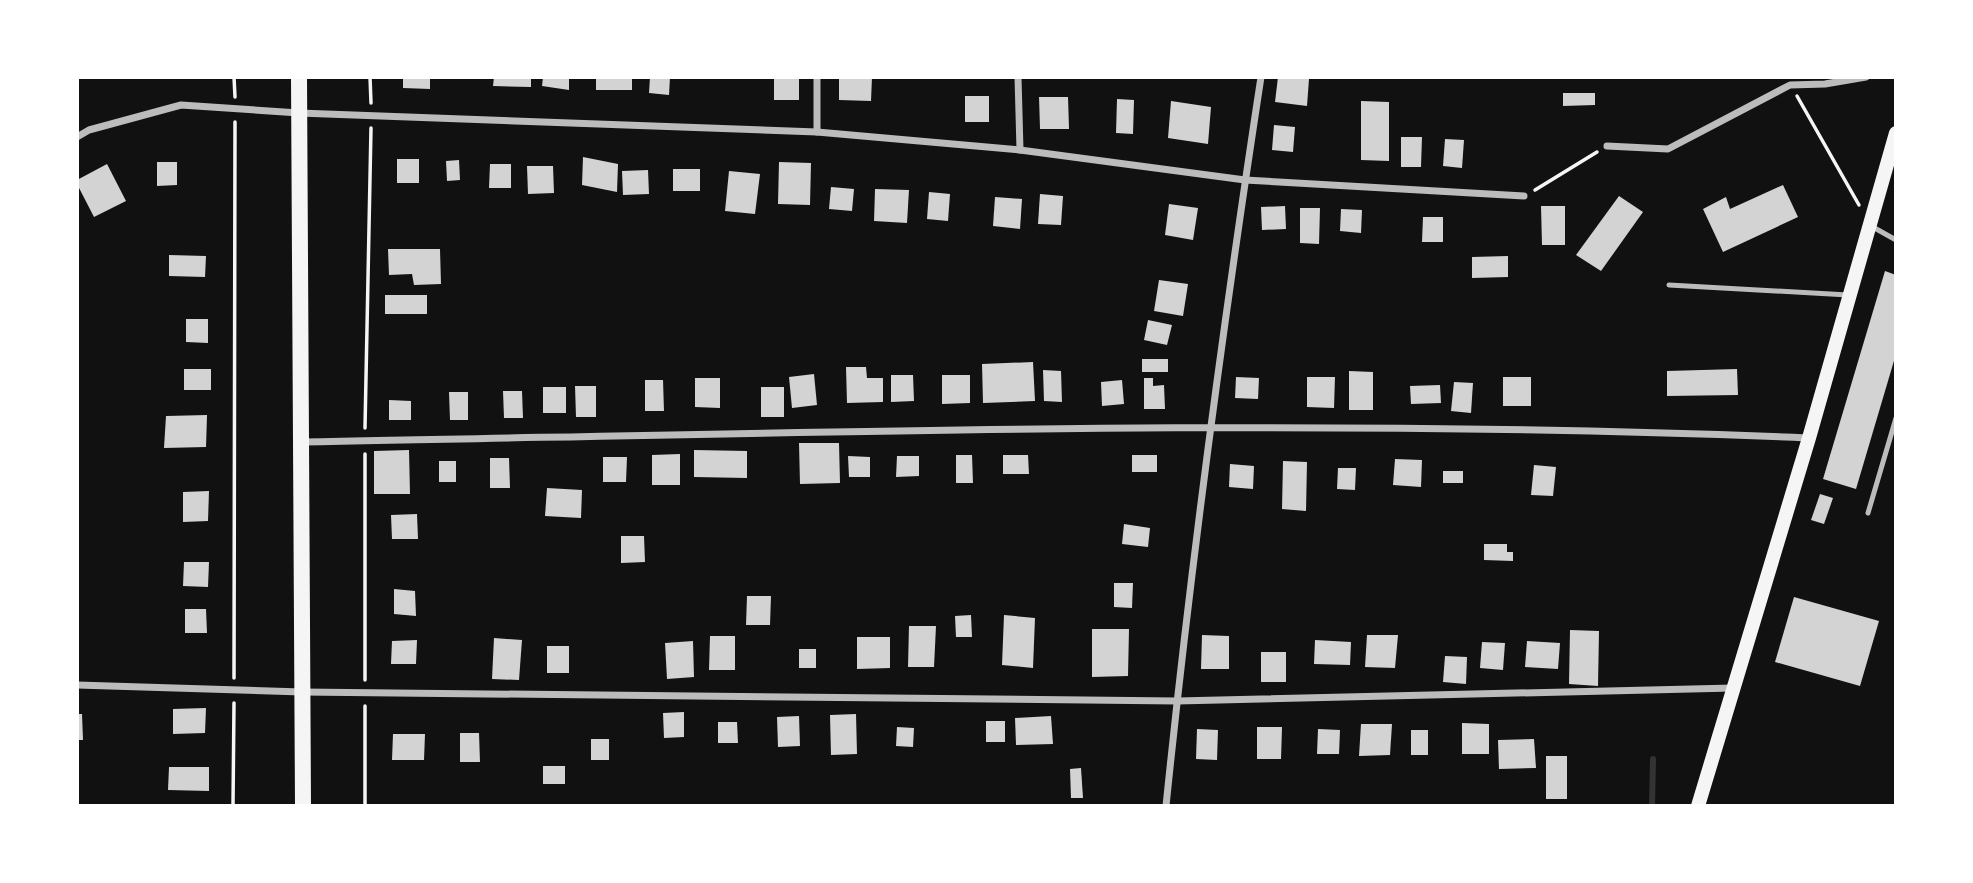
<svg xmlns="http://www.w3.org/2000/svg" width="1973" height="883" viewBox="0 0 1973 883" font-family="Inter,sans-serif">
<rect width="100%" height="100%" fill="#111"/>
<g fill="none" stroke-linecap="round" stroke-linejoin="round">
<polyline stroke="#333" stroke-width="6" points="1652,806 1653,759"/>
</g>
<g fill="#d3d3d3">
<polygon points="403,77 430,77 430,89 403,88"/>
<polygon points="494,77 531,77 531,87 493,86"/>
<polygon points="543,77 569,77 569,90 542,86"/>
<rect x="596" y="77" width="36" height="13"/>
<polygon points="650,77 670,77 669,95 649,93"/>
<rect x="774" y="77" width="25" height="23"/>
<polygon points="839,77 872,77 871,101 839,100"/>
<polygon points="1278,77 1309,79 1307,106 1275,102"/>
<polygon points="1563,93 1595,93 1595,105 1563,106"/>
<rect x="965" y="96" width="24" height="26"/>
<polygon points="1039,97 1068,97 1069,129 1040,129"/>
<polygon points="1117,99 1134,100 1133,134 1116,133"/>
<polygon points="1171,101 1211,107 1208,144 1168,138"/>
<polygon points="1361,101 1389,102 1389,161 1361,160"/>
<polygon points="1274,125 1295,127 1293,152 1272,150"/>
<polygon points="1401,137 1422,137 1421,167 1401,167"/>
<polygon points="1445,139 1464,140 1462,168 1443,166"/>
<polygon points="583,157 618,164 617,192 582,185"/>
<rect x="397" y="159" width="22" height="24"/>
<polygon points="459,160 460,180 447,181 446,161"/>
<polygon points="157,162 177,162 177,185 157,186"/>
<polygon points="779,162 811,163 810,205 778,204"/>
<polygon points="107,164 126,201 94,217 77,184 77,180"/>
<polygon points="490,164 511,164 511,188 489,188"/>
<polygon points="527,166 553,166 554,193 528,194"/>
<rect x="673" y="169" width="27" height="22"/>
<polygon points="648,170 649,194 623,195 622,171"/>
<polygon points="729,171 760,174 755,214 725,211"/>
<polygon points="1783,185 1798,217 1723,252 1703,209 1726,197 1730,209"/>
<polygon points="831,187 854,189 852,211 829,209"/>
<polygon points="875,189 909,190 907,223 874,221"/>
<polygon points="929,192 950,194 948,221 927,219"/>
<polygon points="1040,194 1063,196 1061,225 1038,224"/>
<polygon points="1619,196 1643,212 1601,271 1576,255"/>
<polygon points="995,197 1022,199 1020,229 993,226"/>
<polygon points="1169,204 1198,208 1193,240 1165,235"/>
<polygon points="1285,206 1286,229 1262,230 1261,207"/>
<polygon points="1541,206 1565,206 1565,245 1542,245"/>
<polygon points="1300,208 1320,208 1319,244 1300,243"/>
<polygon points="1341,209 1362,210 1361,233 1340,231"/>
<polygon points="1423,217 1443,217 1443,242 1422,242"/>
<polygon points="388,249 440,249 441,284 414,285 412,274 389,275"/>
<polygon points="169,255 206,256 205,277 169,276"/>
<polygon points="1508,256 1508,277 1472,278 1472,257"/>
<polygon points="1885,271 1896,275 1896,354 1856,489 1823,479"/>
<polygon points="1159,280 1188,284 1183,316 1154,311"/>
<rect x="385" y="295" width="42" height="19"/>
<polygon points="186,319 208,319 208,343 186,342"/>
<polygon points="1148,320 1172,325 1167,345 1144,340"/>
<rect x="1142" y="359" width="26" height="13"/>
<polygon points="1033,362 1035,401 983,403 982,364"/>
<polygon points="846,367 866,367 867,378 883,378 883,402 847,403"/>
<rect x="184" y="369" width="27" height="21"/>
<polygon points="1737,369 1738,395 1667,396 1667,371"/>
<polygon points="1043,370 1061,371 1062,402 1044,401"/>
<polygon points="1349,371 1373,372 1373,410 1349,410"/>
<polygon points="814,374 817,405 792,408 789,377"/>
<polygon points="891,375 913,375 914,401 891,402"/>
<polygon points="942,375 970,375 970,403 942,404"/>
<polygon points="1236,377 1259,378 1258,399 1235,398"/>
<polygon points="1307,377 1335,377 1334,408 1307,407"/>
<rect x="1503" y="377" width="28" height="29"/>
<polygon points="695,378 720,378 720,408 695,407"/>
<polygon points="1144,378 1153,378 1153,386 1164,385 1165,409 1144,409"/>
<polygon points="645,380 663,380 664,411 645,411"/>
<polygon points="1122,380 1124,404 1102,406 1101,382"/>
<polygon points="1454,382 1473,383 1471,413 1451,411"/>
<polygon points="1440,385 1441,403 1411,404 1410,386"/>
<polygon points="575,386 596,386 596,417 576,417"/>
<rect x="543" y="387" width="23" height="26"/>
<rect x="761" y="387" width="23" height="30"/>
<polygon points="503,391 522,391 523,418 504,418"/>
<polygon points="449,392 468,392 468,420 450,420"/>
<polygon points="389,400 411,401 411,420 389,420"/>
<polygon points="207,415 206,447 164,448 166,416"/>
<polygon points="799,443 839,443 840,483 800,484"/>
<polygon points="409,450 410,494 374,494 374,451"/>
<polygon points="694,450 747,451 747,478 694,477"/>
<polygon points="680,454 680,485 652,485 652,455"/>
<polygon points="956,455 972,455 973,483 956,483"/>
<polygon points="1003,455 1028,455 1029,474 1003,474"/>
<rect x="1132" y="455" width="25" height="17"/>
<polygon points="848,456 870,457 870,477 849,477"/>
<polygon points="897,456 919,456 919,476 896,477"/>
<polygon points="603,457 627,457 626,482 603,482"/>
<polygon points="490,458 509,458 510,488 490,488"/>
<polygon points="1395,459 1422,460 1421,487 1393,485"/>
<rect x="439" y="461" width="17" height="21"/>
<polygon points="1283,461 1307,462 1306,511 1282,509"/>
<polygon points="1230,464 1254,466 1253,489 1229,487"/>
<polygon points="1534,465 1556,467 1553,496 1531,495"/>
<polygon points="1338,468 1356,468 1355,490 1337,489"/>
<rect x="1443" y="471" width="20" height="12"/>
<polygon points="547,488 582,490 581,518 545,516"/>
<polygon points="209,491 208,521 183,522 183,492"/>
<polygon points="1820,494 1833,498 1824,524 1811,520"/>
<polygon points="417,514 418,539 392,539 391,515"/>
<polygon points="1124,524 1150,528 1148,547 1122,544"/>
<polygon points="621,536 644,536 645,562 621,563"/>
<polygon points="1484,544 1507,544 1507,552 1513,552 1513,561 1484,560"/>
<polygon points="184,562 209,562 208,587 183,586"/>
<polygon points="1114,583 1133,583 1132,608 1114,607"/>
<polygon points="394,589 415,591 416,616 394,614"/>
<polygon points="747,596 771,596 770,625 746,625"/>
<polygon points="1794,597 1879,621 1860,686 1775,662"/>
<polygon points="185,609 206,609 207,633 185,633"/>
<polygon points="971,615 972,637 956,637 955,616"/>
<polygon points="1004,615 1035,618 1033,668 1002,665"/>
<polygon points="909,626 936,626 934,667 908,667"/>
<polygon points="1092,629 1129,629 1128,676 1092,677"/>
<polygon points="1570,630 1599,631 1598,686 1569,684"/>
<polygon points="1202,635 1229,636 1229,669 1201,669"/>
<polygon points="1367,635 1398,635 1395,668 1365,667"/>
<polygon points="710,636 735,636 735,670 709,670"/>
<polygon points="857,637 890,637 890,668 857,669"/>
<polygon points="494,638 522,640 519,680 492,679"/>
<polygon points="417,640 416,664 391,664 392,641"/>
<polygon points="1315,640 1351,642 1350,665 1314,664"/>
<polygon points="693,641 694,677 667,679 665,643"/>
<polygon points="1527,641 1560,643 1558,669 1525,667"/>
<polygon points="1482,642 1505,643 1503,670 1480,668"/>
<rect x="547" y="646" width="22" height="27"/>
<rect x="799" y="649" width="17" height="19"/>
<rect x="1261" y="652" width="25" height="30"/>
<polygon points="1445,656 1467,657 1466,684 1443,682"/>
<polygon points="206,708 205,733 173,734 173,709"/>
<polygon points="684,712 684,737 664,738 663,713"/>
<polygon points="77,714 82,714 83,740 77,740"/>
<polygon points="856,714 857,754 831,755 830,715"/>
<polygon points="799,716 800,746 778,747 777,717"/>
<polygon points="1051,716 1053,744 1016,745 1015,718"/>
<rect x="986" y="721" width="19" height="21"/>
<polygon points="718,722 737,722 738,743 718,743"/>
<polygon points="1462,723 1489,724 1489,754 1462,754"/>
<polygon points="1361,724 1392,724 1390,755 1359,756"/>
<polygon points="897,727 914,728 913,747 896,746"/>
<polygon points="1257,727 1282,727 1281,759 1257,759"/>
<polygon points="1197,729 1218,730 1217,760 1196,759"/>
<polygon points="1318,729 1340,730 1339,754 1317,754"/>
<rect x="1411" y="730" width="17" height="25"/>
<polygon points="460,733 479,733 480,762 460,762"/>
<polygon points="393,734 425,734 424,760 392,760"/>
<rect x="591" y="739" width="18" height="21"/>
<polygon points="1534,739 1536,768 1499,769 1498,740"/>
<rect x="1546" y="756" width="21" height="43"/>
<rect x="543" y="766" width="22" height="18"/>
<polygon points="169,767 209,767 209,791 168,790"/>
<polygon points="1081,768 1083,798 1071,798 1070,769"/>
</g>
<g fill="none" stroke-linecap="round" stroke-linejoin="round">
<g stroke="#f5f5f5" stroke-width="3.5">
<polyline points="234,77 235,97"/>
<polyline points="370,77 371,103"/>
<polyline points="1797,96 1859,205"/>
<polyline points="1535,190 1597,152"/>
<polyline points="365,428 371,128"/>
<polyline points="234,678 235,122"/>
<polyline points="365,680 365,454"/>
<polyline points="365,706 365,806"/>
<polyline points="233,806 234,703"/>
</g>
<g stroke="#bcbcbc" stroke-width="5">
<polyline points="1871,226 1896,240"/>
<polyline points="1669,285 1848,295"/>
<polyline points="1868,513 1896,418"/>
</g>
<g stroke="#bcbcbc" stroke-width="7">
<polyline points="1018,77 1020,150"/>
<polyline points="817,132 817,77"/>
<polyline points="77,137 89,130 181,105 299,113 817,132 1020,150 1245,180 1524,196"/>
<polyline points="1607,146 1668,149 1790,85 1825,84 1866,77"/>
<path d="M302 442C804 433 1307 417 1808 438"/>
<polyline points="77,685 302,692 1177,701 1733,688"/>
<path d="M1166 806C1191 562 1224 319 1261 77"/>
</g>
<polyline stroke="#f5f5f5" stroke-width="14" points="1698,806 1809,438 1896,133"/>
<polyline stroke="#f5f5f5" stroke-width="16" points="299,77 303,806"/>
</g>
<rect width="1973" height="883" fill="none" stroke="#ffffff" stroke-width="158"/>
</svg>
